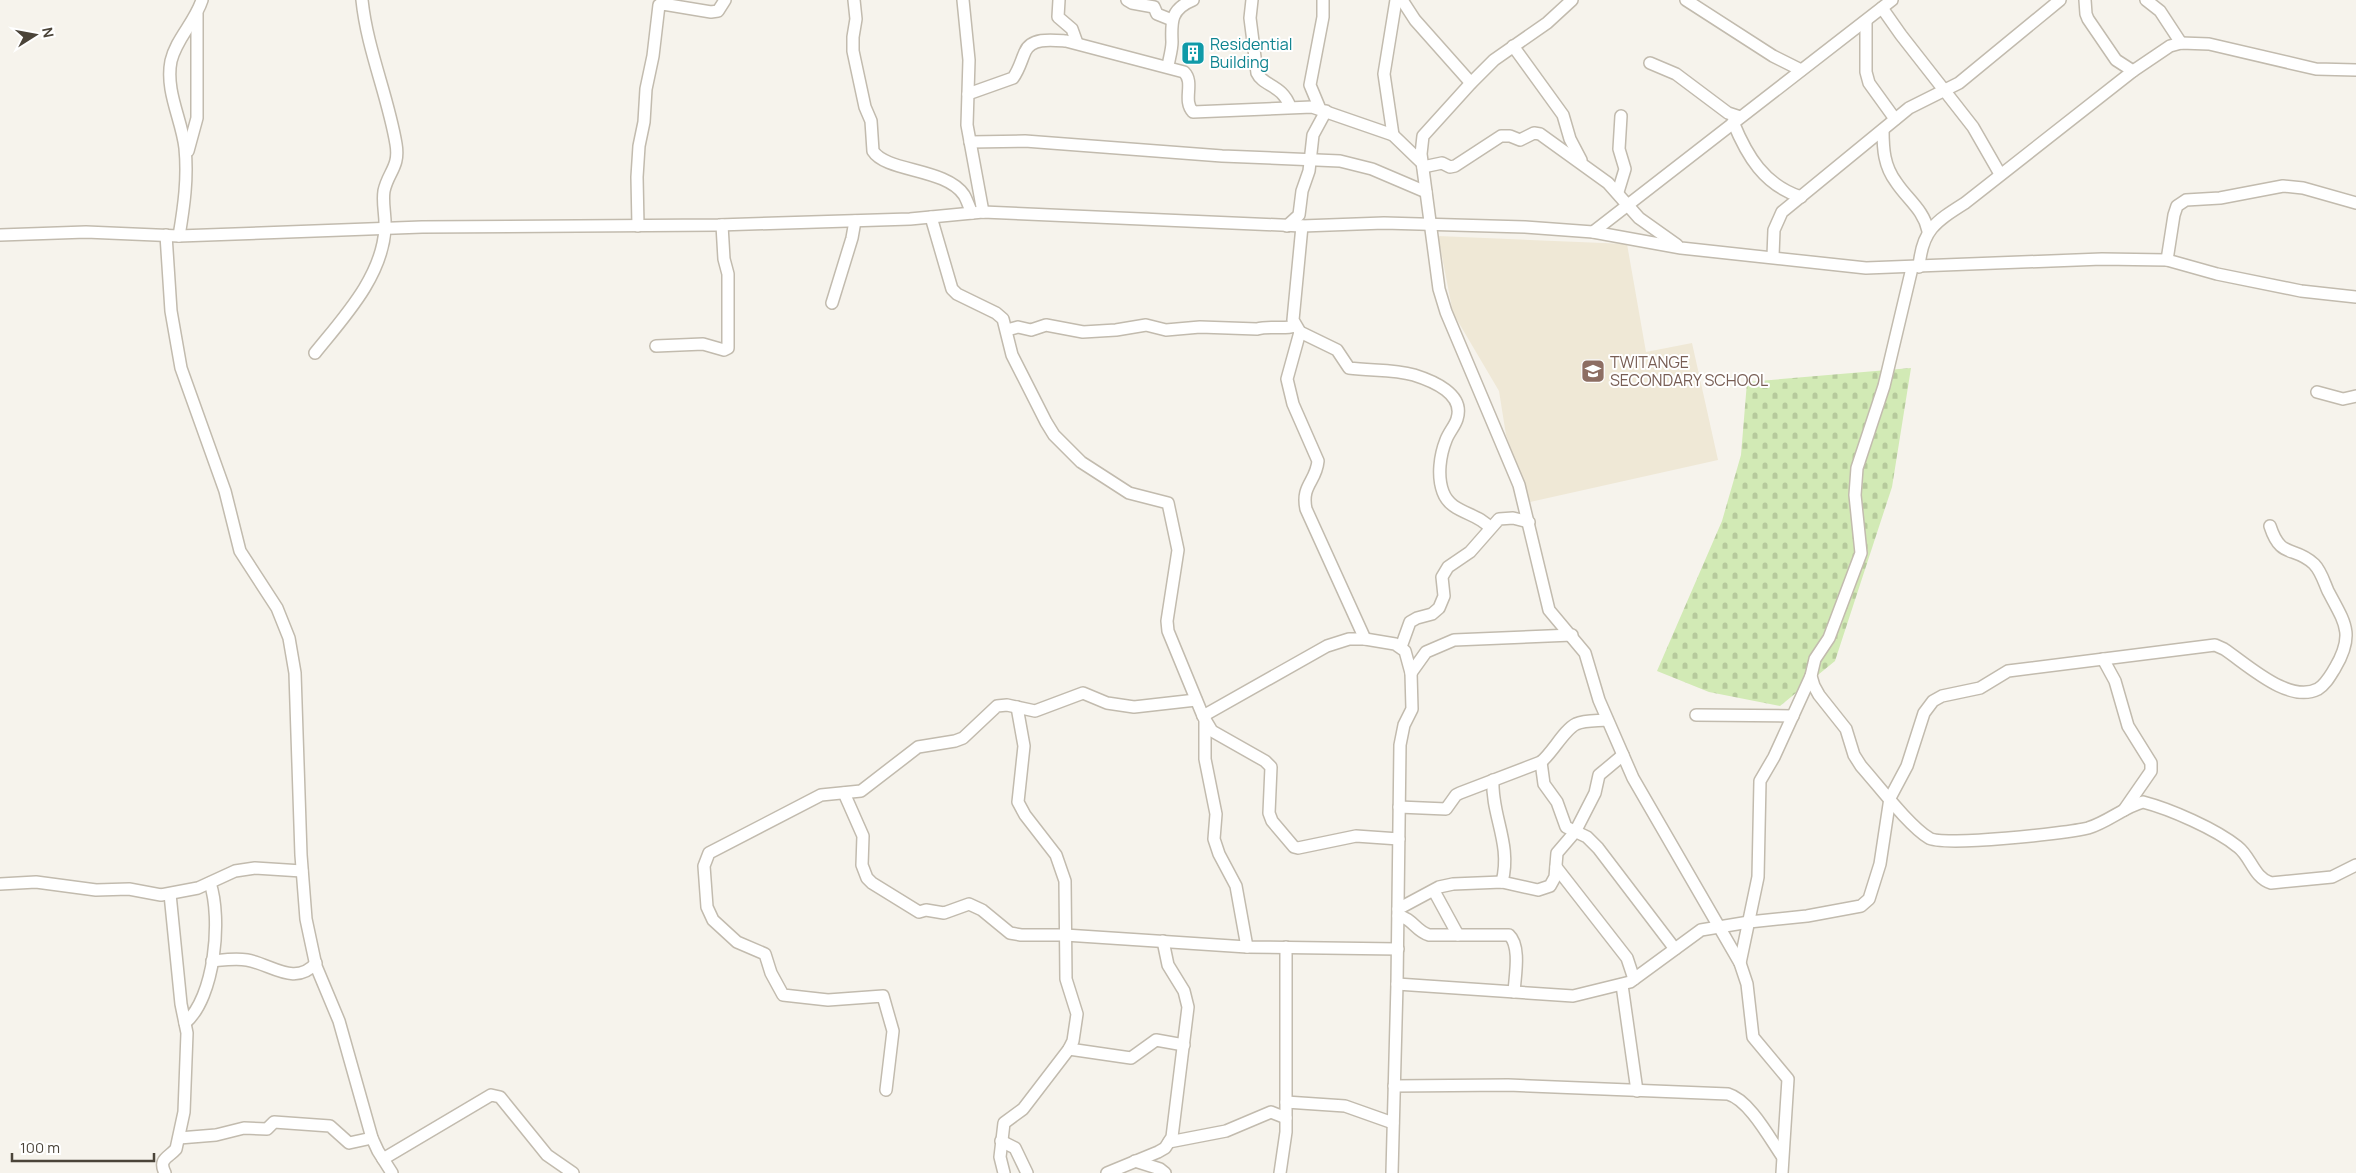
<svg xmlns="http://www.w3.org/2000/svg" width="2356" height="1173" viewBox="0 0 2356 1173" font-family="Manrope,sans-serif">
<defs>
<pattern id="cemetery-stones" width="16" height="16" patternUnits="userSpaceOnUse" patternTransform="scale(1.25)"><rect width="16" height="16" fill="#d2eab5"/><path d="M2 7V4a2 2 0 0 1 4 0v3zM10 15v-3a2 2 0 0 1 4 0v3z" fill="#b6ca9c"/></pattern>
</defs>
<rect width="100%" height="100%" fill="#f6f3ec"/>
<polygon fill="#efe8d6" points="1438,236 1627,244 1646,352 1692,343 1718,460 1530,502 1506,435 1499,391 1453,313"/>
<polygon fill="url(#cemetery-stones)" points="1911,368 1892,487 1835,661 1780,706 1709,692 1657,671 1722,521 1741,455 1747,382"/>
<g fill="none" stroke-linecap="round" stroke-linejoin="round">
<g stroke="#c2bbae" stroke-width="14">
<g id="street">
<path d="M854 0 856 19 853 37V51L865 107 871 121 873 151C886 172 946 168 964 195 967 200 969 207 972 213"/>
<polyline points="963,0 969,60 967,125 983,212"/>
<polyline points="1059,0 1058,17 1072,29 1077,43"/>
<polyline points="1127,0 1132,3 1154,7 1157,14 1172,20"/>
<path d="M1252 0 1250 18 1257 73C1263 86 1283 85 1290 107"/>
<polyline points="1402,0 1415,20 1471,83"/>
<polyline points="1572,0 1547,23 1494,60 1471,83 1423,136 1421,154 1439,289 1446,312 1519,485 1549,610 1585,653 1599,700 1633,778 1740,963 1747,984 1753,1037 1788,1079 1782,1173"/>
<polyline points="1686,0 1773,56 1801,70"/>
<polyline points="2085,0 2086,14 2088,19 2116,60 2133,71"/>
<polyline points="2146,0 2160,11 2181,43"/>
<polyline points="1882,8 1901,35 1973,127 2000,174"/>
<polyline points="1866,21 1866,72 1869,83 1895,119"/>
<polyline points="1513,46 1563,115 1570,139 1581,160"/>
<polyline points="1650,63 1676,74 1728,113 1740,117"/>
<path d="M1168 66C1169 59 1172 50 1172 42 1171 21 1171 9 1193 0"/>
<path d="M968 94 1013 78C1019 70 1021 61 1025 52 1031 37 1053 40 1066 41L1184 72C1195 83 1182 100 1193 112L1312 107 1393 135 1422 163"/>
<polyline points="1320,109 1310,85 1323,17 1323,0"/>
<path d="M1733 122C1747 156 1764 185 1801 197"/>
<path d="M1883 130C1883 149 1884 166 1896 182 1907 199 1924 210 1928 231"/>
<polyline points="1393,135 1384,74 1396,0"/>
<polyline points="970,142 1025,141 1222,156 1340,161 1372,169 1426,192"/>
<polyline points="188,151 197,118 197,14"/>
<polyline points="1423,167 1442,163 1450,167 1455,166 1501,136 1510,136 1520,140 1534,133 1540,134 1608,183 1639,218 1677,245"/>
<polyline points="1618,192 1625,169 1619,149 1621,116"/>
<polyline points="931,217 952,289 957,294 996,313 1003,319 1012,355 1046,422 1054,435 1081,462 1129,493 1168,503 1178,550 1167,621 1168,631 1203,716 1212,731 1265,761 1271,767 1269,813 1272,821 1294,847 1298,848 1356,836 1399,839"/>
<polyline points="638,226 637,177 639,146 644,122 646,89 653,56 659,5 663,4 711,12 718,11 725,0"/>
<polyline points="1287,226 1299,215 1302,191 1309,171 1313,135 1326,111"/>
<path d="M1302 226 1293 320 1300 332 1337 350 1349 368C1371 371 1393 369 1414 375 1433 381 1465 394 1457 419 1455 426 1449 432 1446 440 1440 455 1437 476 1443 492 1451 514 1478 512 1490 528"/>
<polyline points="1593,232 1892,0"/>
<polyline points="0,235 86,232 179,236 422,227 718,225 910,219 983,212 1302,226 1384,223 1525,227 1593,232 1681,248 1866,268 2102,259 2167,260 2217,274 2301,291 2356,297"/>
<polyline points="166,235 171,311 181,368 225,491 240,551 277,608 289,638 295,673 301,855 306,919 316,966 339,1021 372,1138 378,1151 392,1173"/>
<path d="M179 236C184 206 188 178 185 148 182 120 165 91 171 61 176 39 195 22 202 0"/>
<polyline points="1773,256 1774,230 1782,212 1909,108 1959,83 2060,0"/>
<polyline points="2167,260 2174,215 2177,206 2186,200 2220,198 2283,186 2303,188 2356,203"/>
<path d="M1919 267C1922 230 1935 222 1965 203L2133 71 2170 46 2181 43 2209 44 2316 69 2356 70"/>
<path d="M1912 268 1884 386 1857 468 1855 495 1861 553 1829 638 1815 659 1811 676 1814 686 1819 695 1846 729 1854 755 1861 766C1878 785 1909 826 1929 838 1942 847 2068 833 2088 828 2108 822 2124 807 2143 802 2170 809 2216 829 2238 847 2251 857 2254 878 2271 883L2332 877 2356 865"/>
<polyline points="832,303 852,238 855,221"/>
<path d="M1007 330 1018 327 1031 330 1046 325 1083 332 1116 330 1146 325 1166 330 1200 327 1257 329C1270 325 1282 330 1295 326"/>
<path d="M1300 332 1287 379 1293 404 1318 461C1316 482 1301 485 1306 509L1365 639"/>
<polyline points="656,346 703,344 724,350 728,348 728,274 724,259 722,225"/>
<path d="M315 353C344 317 382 277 385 229 386 216 382 204 384 191 388 172 400 167 396 144 388 96 367 49 362 0"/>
<polyline points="2317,392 2343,399 2356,396"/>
<polyline points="1401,647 1410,622 1417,618 1432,614 1439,608 1444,596 1442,577 1448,567 1470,552 1499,519 1513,518 1529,522"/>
<polyline points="2103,659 2115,681 2128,726 2151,763 2151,771 2124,810"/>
<polyline points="1411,673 1426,652 1454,640 1572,635"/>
<polyline points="1696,715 1793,716"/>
<polyline points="1203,716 1327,646 1349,639 1365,639 1395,644 1405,651 1411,673 1412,709 1404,725 1400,745 1397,984 1392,1173"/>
<polyline points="1205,720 1205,759 1216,814 1214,839 1219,854 1236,886 1247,947"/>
<polyline points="1541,762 1544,784 1557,802 1566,827 1587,837 1598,848 1675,949"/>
<path d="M1493 780C1491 815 1512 844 1502 882"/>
<polyline points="844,793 863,836 862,865 867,878 872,883 919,912 926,910 944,913 969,904 982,910 1010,933 1021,935 1065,935 1247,947 1398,949"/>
<path d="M1399 807 1446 809 1456 795 1460 793 1541 762C1553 752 1564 730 1576 724 1585 720 1597 721 1607 720"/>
<polyline points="1556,867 1627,958 1634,979"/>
<polyline points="0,884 36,882 96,890 129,889 161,895 198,888 235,871 255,868 302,871"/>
<polyline points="1434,891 1458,935"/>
<polyline points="1398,909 1439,887 1453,884 1502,882 1538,890 1550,886 1555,877 1557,853 1575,832 1595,793 1599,775 1623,755"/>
<path d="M1398 916C1413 918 1415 931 1429 935H1509C1521 946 1515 976 1514 992"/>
<path d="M212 961C223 960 235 958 247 960 271 964 295 987 316 963"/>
<polyline points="1740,963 1758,877 1760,781 1774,757 1811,676"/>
<path d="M1397 984 1573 996 1630 982 1701 930 1749 922 1807 916 1861 906 1869 899 1880 864 1890 798 1907 766 1924 713 1933 701 1942 696 1980 688 2008 671 2215 645 2224 649C2248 665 2289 704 2318 689 2326 684 2330 676 2335 668 2355 634 2345 623 2328 591 2324 582 2321 571 2314 564 2294 545 2281 560 2270 526"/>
<polyline points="1622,985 1637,1091"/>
<path d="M185 1023C215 998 222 918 210 883"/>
<polyline points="1069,1049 1131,1058 1156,1040 1184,1045"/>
<path d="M1394 1086 1508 1085 1728 1094C1749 1100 1769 1137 1782 1156"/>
<polyline points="886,1090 893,1031 883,996 828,1000 783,995 771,973 765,954 737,942 713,920 707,907 704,866 709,853 821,795 861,791 918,747 955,741 963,738 997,706 1007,705 1035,711 1083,693 1107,703 1134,707 1196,700"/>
<polyline points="1286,1102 1345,1106 1393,1123"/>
<polyline points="179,1138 216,1135 244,1128 267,1129 274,1122 330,1126 349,1143 372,1138"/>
<polyline points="1001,1141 1015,1148 1027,1173"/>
<polyline points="1169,1142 1226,1131 1271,1112 1286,1118"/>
<polyline points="383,1159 491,1095 500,1097 547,1155 573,1173"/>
<polyline points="1135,1161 1160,1169 1165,1173"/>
<path d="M165 1173C158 1159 168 1158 176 1149L184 1112 187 1033 181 1004 170 894"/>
<polyline points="1004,1173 1000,1157 1004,1123 1023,1109 1069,1049 1073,1041 1077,1014 1066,979 1065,881 1056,855 1025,815 1018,802 1024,746 1017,707"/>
<polyline points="1107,1173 1158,1152 1165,1148 1172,1137 1188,1007 1184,991 1168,965 1163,941"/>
<polyline points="1280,1173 1286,1132 1286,947"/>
</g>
</g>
<use href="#street" stroke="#fff" stroke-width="11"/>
</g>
<defs>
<g id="building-square" transform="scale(1.25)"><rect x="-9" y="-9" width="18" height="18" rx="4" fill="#0f9aa8" stroke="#fff"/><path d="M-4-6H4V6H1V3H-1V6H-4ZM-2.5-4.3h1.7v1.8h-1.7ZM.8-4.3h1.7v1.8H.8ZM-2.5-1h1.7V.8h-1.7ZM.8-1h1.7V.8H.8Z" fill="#fff"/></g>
<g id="school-square" transform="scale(1.25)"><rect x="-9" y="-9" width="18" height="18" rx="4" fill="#8d6e63" stroke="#fff"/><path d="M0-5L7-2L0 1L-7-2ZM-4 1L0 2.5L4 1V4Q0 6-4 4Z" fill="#fff"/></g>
</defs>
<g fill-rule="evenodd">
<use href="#building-square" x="1193" y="53"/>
<use href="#school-square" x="1593" y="371"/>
</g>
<g text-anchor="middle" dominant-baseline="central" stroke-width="4" stroke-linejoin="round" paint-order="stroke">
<g font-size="16" fill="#0d838f" stroke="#fff" text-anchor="start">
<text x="1210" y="44">Residential<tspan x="1210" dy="18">Building</tspan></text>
</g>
<g font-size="16" fill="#785e54" stroke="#fff" text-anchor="start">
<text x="1610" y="362">TWITANGE<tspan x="1610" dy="18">SECONDARY SCHOOL</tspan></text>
</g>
</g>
<g transform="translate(35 35) rotate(79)" stroke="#ffffff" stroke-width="4" paint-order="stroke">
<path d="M0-4L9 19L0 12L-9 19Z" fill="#4b4439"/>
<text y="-8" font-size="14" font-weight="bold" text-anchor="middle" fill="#4b4439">N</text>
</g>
<path d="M12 1153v8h142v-8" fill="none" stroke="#4b4439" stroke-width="2.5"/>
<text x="20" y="1153" font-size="15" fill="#4b4439" stroke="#ffffff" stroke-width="4" paint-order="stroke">100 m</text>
</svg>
